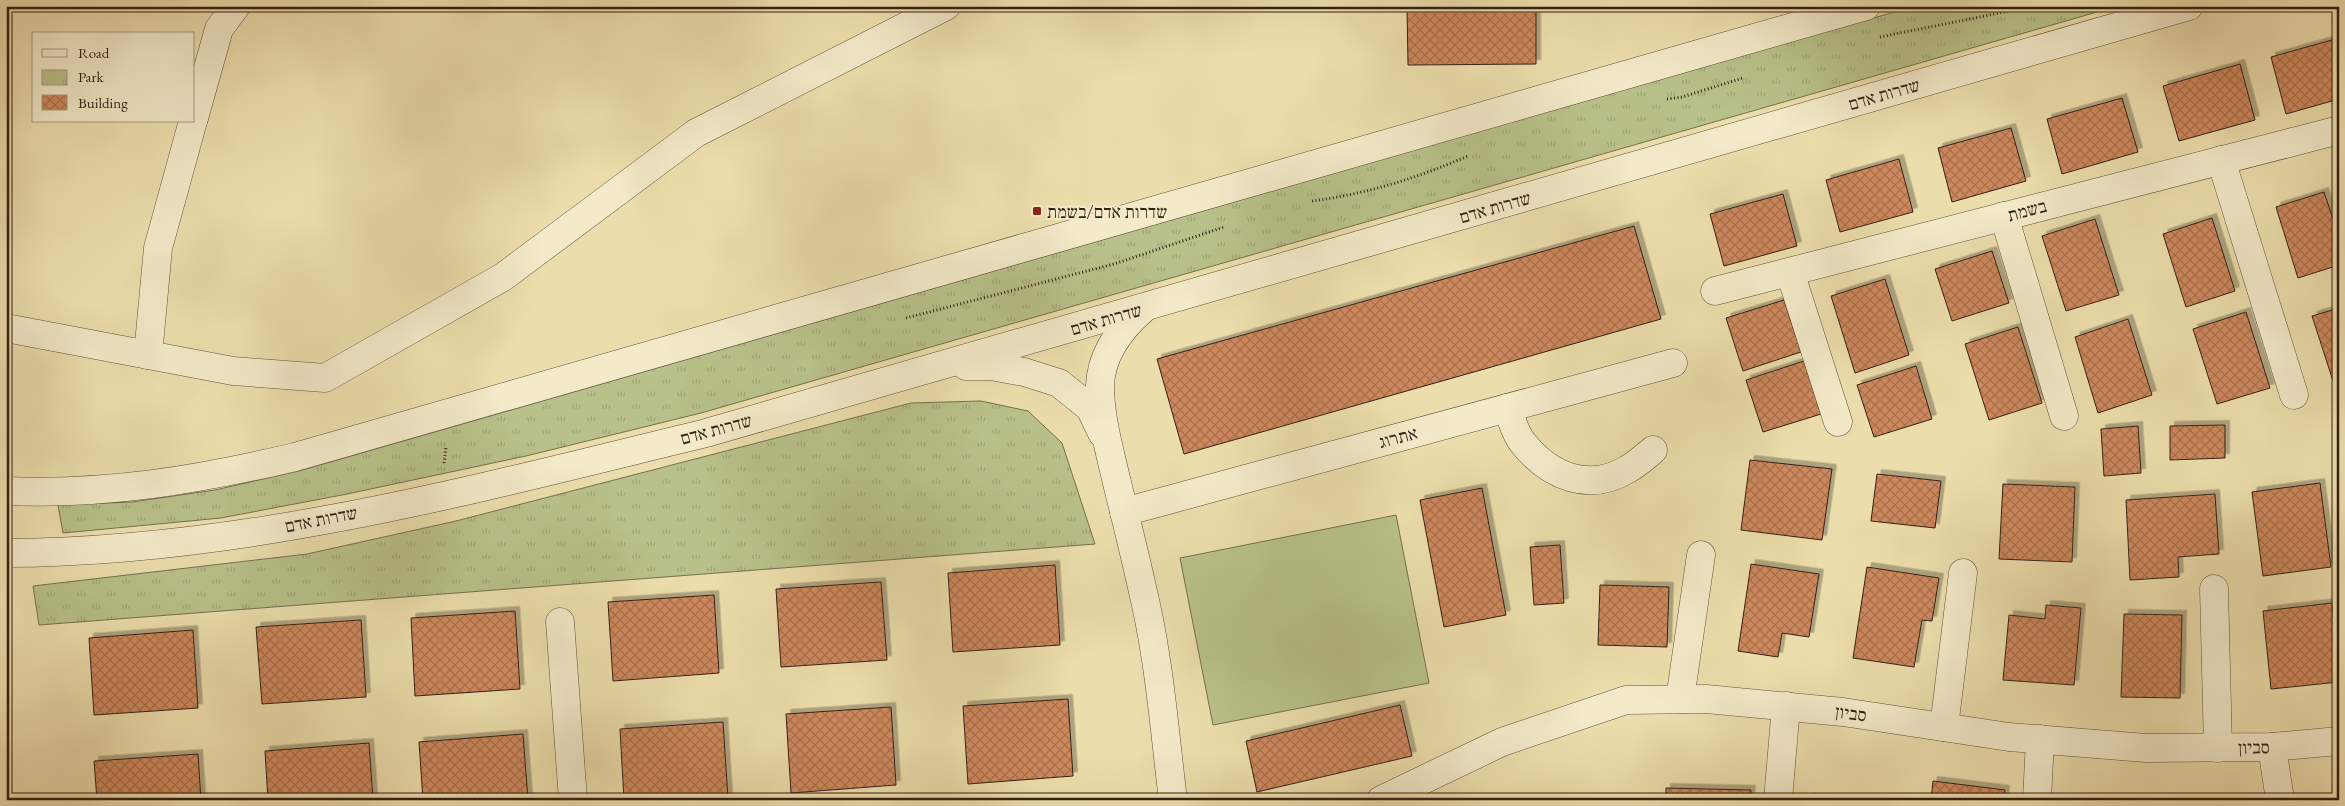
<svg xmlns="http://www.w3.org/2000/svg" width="2345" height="806" viewBox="0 0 2345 806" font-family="'EB Garamond','Frank Ruhl Libre',serif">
<defs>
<pattern id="park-tufts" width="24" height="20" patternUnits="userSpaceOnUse" patternTransform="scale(1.25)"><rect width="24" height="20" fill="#b8c189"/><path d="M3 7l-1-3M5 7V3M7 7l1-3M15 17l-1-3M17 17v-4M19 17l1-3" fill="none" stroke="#9fa576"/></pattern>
<pattern id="building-cross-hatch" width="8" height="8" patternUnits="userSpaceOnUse" patternTransform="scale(1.25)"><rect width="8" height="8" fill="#ce885d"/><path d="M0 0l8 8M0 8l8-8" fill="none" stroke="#a86f4c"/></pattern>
<filter id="shadow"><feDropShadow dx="4.5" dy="-4.5" stdDeviation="0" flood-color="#0004"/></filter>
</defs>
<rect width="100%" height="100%" fill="#ecdeac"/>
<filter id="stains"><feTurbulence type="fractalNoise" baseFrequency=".004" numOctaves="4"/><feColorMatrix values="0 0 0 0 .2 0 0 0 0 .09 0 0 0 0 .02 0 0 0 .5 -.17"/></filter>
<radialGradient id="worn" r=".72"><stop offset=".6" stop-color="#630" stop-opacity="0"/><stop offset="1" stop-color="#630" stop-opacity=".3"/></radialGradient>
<g fill="url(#park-tufts)" stroke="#767050">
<polygon points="1915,6 2118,6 701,413 526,456 347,494 221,518 63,533 58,505 132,502 215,490 299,471"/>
<polygon points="981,401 1028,411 1062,443 1095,544 39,625 33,586 307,554 456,521 911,403"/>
</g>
<polygon fill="#b8c189" stroke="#767050" points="1396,515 1429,683 1213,725 1180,558"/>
<g fill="url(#building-cross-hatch)" stroke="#341f16" filter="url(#shadow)">
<polygon points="1407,6 1536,6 1536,64 1408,65"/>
<polygon points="2339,38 2339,99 2286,114 2271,57"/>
<polygon points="2240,64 2255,120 2179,141 2163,86"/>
<polygon points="2122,98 2138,152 2062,174 2047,119"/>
<polygon points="2011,128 2026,181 1952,202 1938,148"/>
<polygon points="1899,159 1913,212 1840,232 1826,180"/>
<polygon points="2324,192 2339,237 2339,265 2298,278 2276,207"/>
<polygon points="1783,194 1797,246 1724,266 1710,214"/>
<polygon points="2212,218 2235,291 2186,307 2163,234"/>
<polygon points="2095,219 2119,295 2066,311 2042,236"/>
<polygon points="1634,226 1661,319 1184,454 1157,359"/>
<polygon points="1992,251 2009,303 1952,321 1935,269"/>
<polygon points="1885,279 1909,355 1855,373 1831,296"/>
<polygon points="1784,300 1801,352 1743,371 1726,318"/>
<polygon points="2339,308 2339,386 2335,387 2312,316"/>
<polygon points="2246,312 2270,388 2217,404 2193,329"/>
<polygon points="2128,319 2152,395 2098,413 2075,337"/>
<polygon points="2018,327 2042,403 1989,420 1965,344"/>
<polygon points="1804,361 1821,414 1763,432 1746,380"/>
<polygon points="1916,366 1932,419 1874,437 1857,385"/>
<polygon points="2225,425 2225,458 2170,460 2170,426"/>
<polygon points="2138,426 2141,473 2104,476 2101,429"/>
<polygon points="1750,460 1832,469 1822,540 1741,530"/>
<polygon points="1877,474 1941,481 1935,528 1871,521"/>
<polygon points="2320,483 2331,567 2263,576 2252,492"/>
<polygon points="2003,484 2075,487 2072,562 1999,559"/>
<polygon points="1482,488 1506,615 1444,627 1420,500"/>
<polygon points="2215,494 2219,554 2178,557 2179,577 2130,580 2126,500"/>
<polygon points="1560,545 1564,603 1534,605 1530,547"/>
<polygon points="1751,564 1819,574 1809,637 1782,633 1778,657 1738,651"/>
<polygon points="1055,565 1060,645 953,652 948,573"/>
<polygon points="1867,567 1939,578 1932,621 1922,620 1914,667 1853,658"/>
<polygon points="881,582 887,660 781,667 776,589"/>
<polygon points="1600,585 1669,587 1667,647 1598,645"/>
<polygon points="714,595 719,673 613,681 608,602"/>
<polygon points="2332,603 2339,682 2271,689 2263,611"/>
<polygon points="2046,605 2081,608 2074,685 2003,680 2009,615 2045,619"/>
<polygon points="515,611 520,689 415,696 411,618"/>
<polygon points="2124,614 2182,615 2180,698 2121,697"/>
<polygon points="361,620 366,697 262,704 256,627"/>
<polygon points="193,630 198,708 94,715 89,638"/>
<polygon points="1068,699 1073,776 968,784 963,706"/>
<polygon points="1400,705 1412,756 1257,792 1246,741"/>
<polygon points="891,707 896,785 791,793 786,714"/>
<polygon points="723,722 728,799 624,800 620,729"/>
<polygon points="523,734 528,800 423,800 419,742"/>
<polygon points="369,743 373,800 268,800 265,751"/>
<polygon points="198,754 201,800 97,800 94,761"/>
<polygon points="1933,781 2005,790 2004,800 1931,800"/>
<polygon points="1666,788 1751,790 1750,800 1666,800"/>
<polygon points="1809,798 1837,800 1809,800"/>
</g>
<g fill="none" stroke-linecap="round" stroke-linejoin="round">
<g stroke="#624f3c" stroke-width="29">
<g id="minor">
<polyline points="194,118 219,29 236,6"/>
<polyline points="2221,160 2294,395"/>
<polyline points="2004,216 2064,416"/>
<polyline points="1790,272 1838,422"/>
<polyline points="1715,291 2339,130"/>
<path d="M1143 309C1120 329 1101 354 1100 386 1100 418 1110 452 1117 483 1127 523 1137 564 1146 605 1160 669 1165 735 1173 800"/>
<polyline points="6,328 233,371 325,378 503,277 696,133 946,6"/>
<polyline points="148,355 158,248 193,121"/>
<polyline points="966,366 991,366 1024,372 1059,383 1090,408 1102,433"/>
<path d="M1507 408C1512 419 1515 434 1523 443 1549 476 1589 493 1628 469 1637 464 1645 457 1653 450"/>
<path d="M6 491C108 495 197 480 295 457L1866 6"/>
<polyline points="1124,512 1673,363"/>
<path d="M6 553C244 552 476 489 706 433L2189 6"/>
<polyline points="2214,589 2218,748"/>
<polyline points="560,622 573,800"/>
<polyline points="1680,699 1701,555"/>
<polyline points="1944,727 1963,573"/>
<polyline points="2272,747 2280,800"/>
<polyline points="1381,800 1502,742 1626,700 1706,699 1843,712 2009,737 2146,748 2272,747 2339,741"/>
<polyline points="1778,800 1786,706"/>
<polyline points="2037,800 2040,739"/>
</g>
</g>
<g stroke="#341f16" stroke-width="3" stroke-dasharray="1 2.5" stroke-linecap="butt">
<polyline points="1880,37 2034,6"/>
<polyline points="1667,99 1682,97 1743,78"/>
<path d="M1312 201C1367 194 1417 178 1468 156"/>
<polyline points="906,318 1114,264 1224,227"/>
<polyline points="444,463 446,447"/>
</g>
<use href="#minor" stroke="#f3eac9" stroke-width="28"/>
</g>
<rect fill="#8f2418" stroke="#f3eac9" stroke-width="2" x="1032" y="206" width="10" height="10" rx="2.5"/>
<g text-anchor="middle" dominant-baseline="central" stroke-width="4" stroke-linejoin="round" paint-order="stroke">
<g font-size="18" fill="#341f16" stroke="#f3eac9">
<text transform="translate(1884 94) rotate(-16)">שדרות אדם</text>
<text transform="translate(1495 207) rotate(-16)">שדרות אדם</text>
<text transform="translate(2027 210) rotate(-15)">בשמת</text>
<text transform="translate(1106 319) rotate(-16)">שדרות אדם</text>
<text transform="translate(716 429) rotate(-15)">שדרות אדם</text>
<text transform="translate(1398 437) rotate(-15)">אתרוג</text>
<text transform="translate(321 519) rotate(-11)">שדרות אדם</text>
<text transform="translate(1851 713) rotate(8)">סביון</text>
<text transform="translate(2254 747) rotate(-1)">סביון</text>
</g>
<g font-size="18" fill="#341f16" stroke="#f3eac9" text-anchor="start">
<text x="1047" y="211">שדרות אדם/בשמת</text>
</g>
</g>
<rect width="2345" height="806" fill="none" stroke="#ecdeac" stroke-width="25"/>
<rect x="8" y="8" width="2330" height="791" fill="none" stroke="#341f16" stroke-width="2.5"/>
<rect x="12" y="12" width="2320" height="781" fill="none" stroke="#341f16"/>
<rect x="32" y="32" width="162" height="90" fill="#f3eac9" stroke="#a79981"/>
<rect x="42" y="49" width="25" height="8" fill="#f3eac9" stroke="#a79981"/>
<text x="78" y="58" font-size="15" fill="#341f16">Road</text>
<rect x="42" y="70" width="25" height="15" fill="url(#park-tufts)" stroke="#a79981"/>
<text x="78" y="82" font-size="15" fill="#341f16">Park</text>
<rect x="42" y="95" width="25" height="15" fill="url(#building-cross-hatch)" stroke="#a79981"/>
<text x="78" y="108" font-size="15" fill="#341f16">Building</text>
<rect width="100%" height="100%" filter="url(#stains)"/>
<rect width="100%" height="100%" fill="url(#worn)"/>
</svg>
